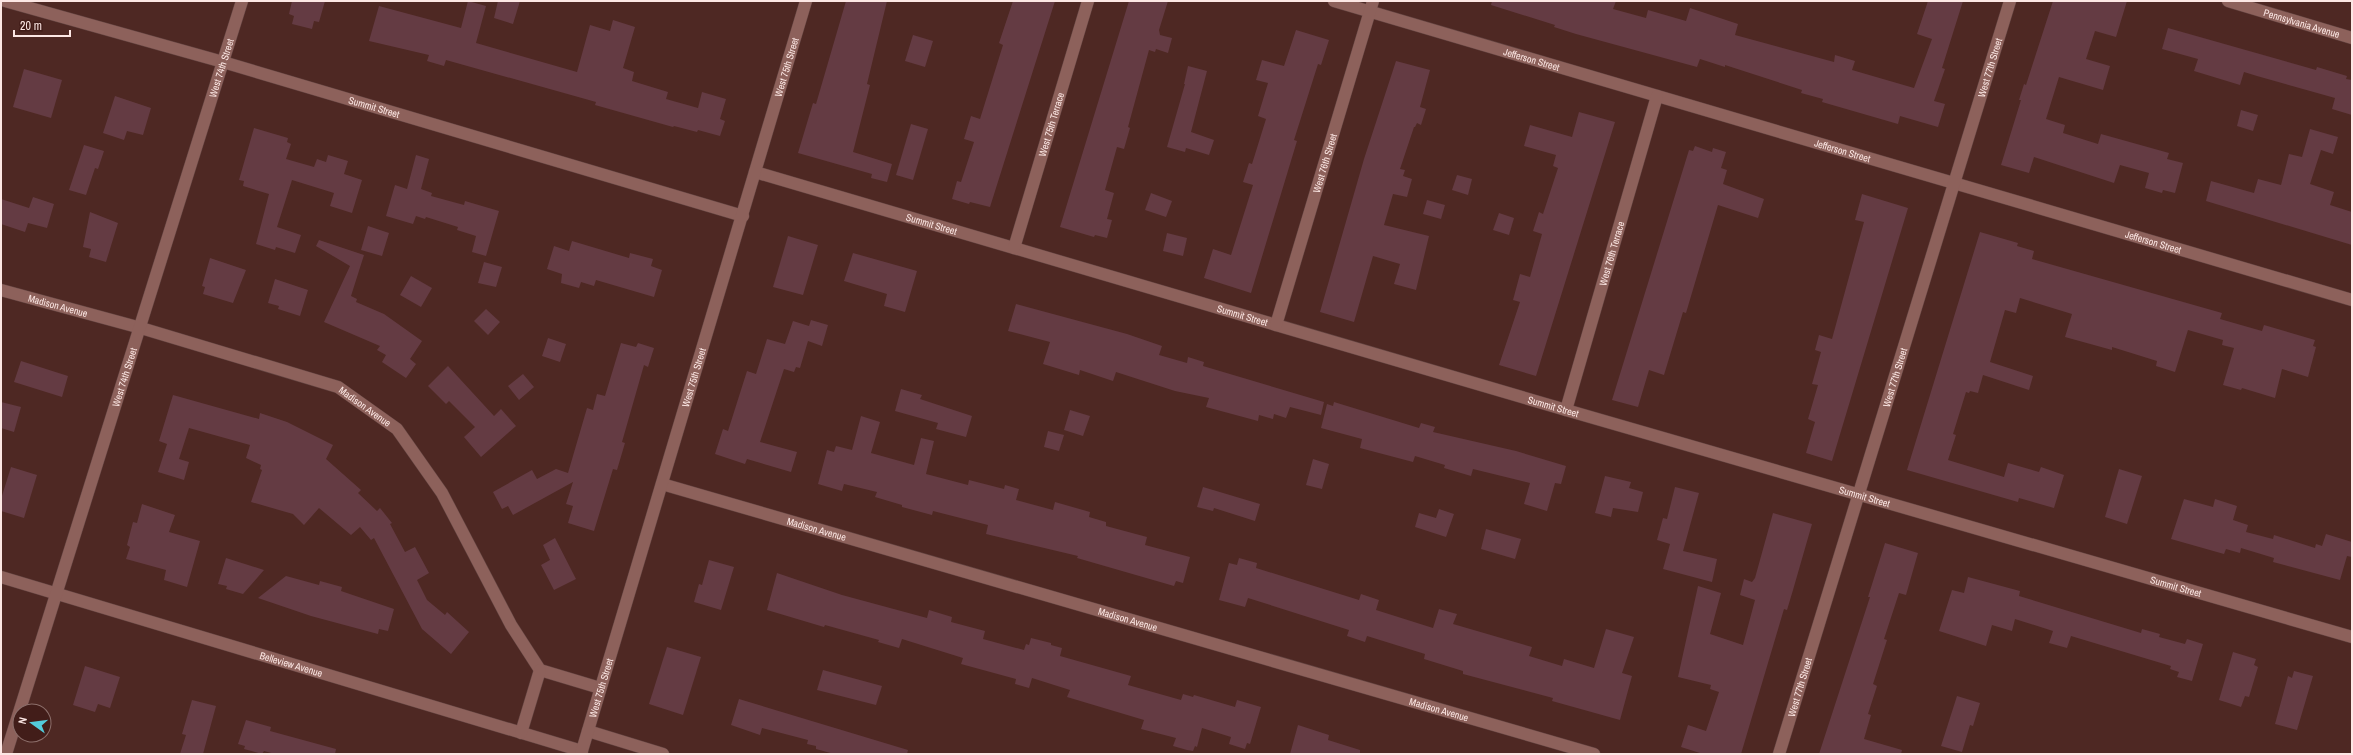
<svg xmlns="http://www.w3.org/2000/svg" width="2353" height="755" viewBox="0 0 2353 755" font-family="'Archivo Narrow',sans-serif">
<rect width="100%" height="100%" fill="#4e2823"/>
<g fill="#643b43">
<polygon points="292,1 325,1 319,22 314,21 312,29 292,24 294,16 289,14"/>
<polygon points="468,1 486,6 476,43 577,72 590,25 610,31 613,20 635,27 623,68 634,72 632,81 668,92 666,99 698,108 702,92 726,99 720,119 725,121 720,136 698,130 697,132 674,126 673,127 595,105 596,102 446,60 444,66 427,61 429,55 369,41 379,6 461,28"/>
<polygon points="498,1 520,1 513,24 494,18"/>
<polygon points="846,1 887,1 867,84 870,85 853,152 892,164 887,182 871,178 872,174 798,153 813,103 816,104"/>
<polygon points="1013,1 1055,1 990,207 970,202 969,204 952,199 957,181 961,182 974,142 964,139 971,116 980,119 1003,45 999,43"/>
<polygon points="1129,1 1168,1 1159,30 1160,35 1172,38 1168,53 1156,49 1155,52 1149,50 1128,127 1130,128 1124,149 1117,147 1105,190 1114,193 1107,219 1112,220 1107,238 1095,235 1094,237 1060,227"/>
<polygon points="1492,1 1616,1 1613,9 1646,18 1648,10 1686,21 1690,8 1738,24 1735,35 1834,62 1835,55 1855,61 1852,70 1914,88 1932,39 1917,34 1928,1 1963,1 1942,68 1945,69 1934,101 1945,104 1938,127 1900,116 1898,124 1822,102 1823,99 1801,93 1802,90 1725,65 1725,67 1700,59 1697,67 1576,34 1554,27 1555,25 1491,5"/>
<polygon points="2053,1 2127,1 2116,37 2095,31 2086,59 2110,66 2103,90 2059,77 2046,119 2065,125 2063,133 2098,144 2101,134 2169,153 2167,159 2183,163 2175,193 2163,190 2162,193 2145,188 2149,173 2120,165 2114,183 2034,157 2029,173 2001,165 2021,100 2019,100 2024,84 2026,85"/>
<polygon points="2168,28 2316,70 2317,67 2347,76 2346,79 2352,80 2352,115 2332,109 2335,98 2257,76 2244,72 2240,85 2194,71 2198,59 2162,49"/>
<polygon points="1296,30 1329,40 1321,65 1318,64 1294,140 1297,141 1251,293 1204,278 1213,249 1231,255 1253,185 1243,182 1249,163 1252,164 1266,119 1258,116 1268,83 1256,80 1262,60 1284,66"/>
<polygon points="913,35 933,41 925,67 905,61"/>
<polygon points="1396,61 1430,70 1420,107 1426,109 1421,125 1417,123 1415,127 1414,127 1400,169 1405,170 1403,176 1412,179 1407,197 1393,194 1384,225 1429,236 1416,290 1394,284 1400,264 1373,256 1354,322 1320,312 1364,159"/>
<polygon points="1188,66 1207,71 1191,132 1214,140 1209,155 1186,148 1185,152 1167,147 1185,84 1184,84"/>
<polygon points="24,69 62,80 51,118 13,107"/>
<polygon points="115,96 151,108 143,135 127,131 124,140 103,133"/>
<polygon points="2241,110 2258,115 2253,131 2237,126"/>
<polygon points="1579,112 1615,122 1536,376 1499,365 1520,302 1513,300 1520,274 1530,277 1542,234 1533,231 1539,212 1543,214 1558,168 1553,166 1556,155 1524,146 1530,125 1572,137"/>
<polygon points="911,124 928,129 913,180 896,175"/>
<polygon points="254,128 288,138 287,142 291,144 286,159 314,167 317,159 326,162 328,155 348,161 344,174 362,180 352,213 330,206 334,193 292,180 277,227 301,235 295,253 276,247 275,250 256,244 269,194 243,186 244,181 239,180"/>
<polygon points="2310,129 2338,137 2333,154 2321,150 2310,184 2334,192 2330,205 2352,212 2352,245 2206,201 2211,181 2254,193 2258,179 2281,185 2289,154 2302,157"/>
<polygon points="84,145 104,151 98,169 95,168 86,195 69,190"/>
<polygon points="1695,146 1712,152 1713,148 1726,152 1721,168 1727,170 1723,184 1764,199 1758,218 1718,205 1686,313 1683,312 1664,375 1649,370 1638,407 1612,400 1689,150 1693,151"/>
<polygon points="416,155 429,159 421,189 432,193 431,196 464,205 465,201 499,211 486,256 472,252 476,236 457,230 458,227 426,217 425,219 416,216 413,224 386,216 395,185 407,189"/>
<polygon points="1457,175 1472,179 1468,195 1452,190"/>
<polygon points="1151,193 1172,201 1166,217 1145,210"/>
<polygon points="1862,194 1908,208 1832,461 1806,453 1815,422 1808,419 1818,385 1812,384 1821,352 1815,350 1819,335 1832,339 1864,222 1855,220"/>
<polygon points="33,197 54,204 47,228 28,223 25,232 1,224 1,199 29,208"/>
<polygon points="1427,200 1445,205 1441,219 1423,214"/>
<polygon points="90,212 118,223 106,262 89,257 91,249 83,247"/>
<polygon points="1499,213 1514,218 1509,235 1493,230"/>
<polygon points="368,226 389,233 382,256 361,250"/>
<polygon points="1980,232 2018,243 2017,246 2034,251 2032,259 2222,313 2220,319 2262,331 2264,325 2315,340 2313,346 2316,347 2308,377 2282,369 2275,398 2242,388 2241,390 2223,385 2234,348 2222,345 2223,340 2188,330 2175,372 2156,366 2157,361 2112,347 2112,350 2065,337 2072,314 2020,298 2016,313 2005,310 1990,362 2033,376 2029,390 1983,375 1978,393 1970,391 1969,393 1966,392 1953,434 1956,435 1948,460 2004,477 2008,463 2039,472 2041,467 2064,475 2054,508 2019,498 2018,502 1907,470"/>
<polygon points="1167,233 1187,238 1183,256 1163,251"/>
<polygon points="788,236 818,245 803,295 773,287"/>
<polygon points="319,240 364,255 351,296 357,299 356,302 384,314 422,341 410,359 416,364 406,378 382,362 386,355 377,350 380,346 324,322 350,266 316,246"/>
<polygon points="572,241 629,258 630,253 653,259 651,266 662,270 654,297 596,280 594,286 581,282 579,288 561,283 562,274 547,269 554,246 569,251"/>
<polygon points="853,253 917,271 905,312 884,306 887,294 844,281"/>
<polygon points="210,258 246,270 233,303 203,294 205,287 202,286"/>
<polygon points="484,262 502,267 496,287 478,283"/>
<polygon points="411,276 432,288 421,307 400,295"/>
<polygon points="275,279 308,290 300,316 278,309 279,306 268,303"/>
<polygon points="1016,304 1127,334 1162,346 1159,355 1187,363 1188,357 1204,362 1203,366 1324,402 1321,415 1290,407 1286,418 1274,414 1273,419 1259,415 1258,421 1206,407 1209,398 1175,391 1116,372 1113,381 1080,370 1079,375 1043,364 1050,342 1008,331"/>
<polygon points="486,309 500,322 488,335 474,321"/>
<polygon points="811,320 828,325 822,346 808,341 800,368 796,367 794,372 784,369 760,442 797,452 791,472 747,459 745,464 715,454 723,429 728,431 747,371 756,374 767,339 785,344 793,321 809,326"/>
<polygon points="548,338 566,344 560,362 542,356"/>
<polygon points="621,343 636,347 638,343 654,348 648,367 644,365 622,442 625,443 617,470 613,469 594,531 568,523 573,506 566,504 573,482 513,515 508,506 502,509 493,492 532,470 537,479 556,469 568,473 587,408 593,410 597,394 605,396"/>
<polygon points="21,361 68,376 62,397 14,382"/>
<polygon points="448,366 494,416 501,409 516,426 481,457 464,437 475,427 449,401 446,404 428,386"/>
<polygon points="523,374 534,387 519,400 508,386"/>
<polygon points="901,389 922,395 920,399 972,416 966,437 936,429 938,423 895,411"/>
<polygon points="173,395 259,419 260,413 287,422 333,445 326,459 361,490 358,493 377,511 380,508 392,523 390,524 405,552 415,547 429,573 417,580 427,600 445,615 447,612 469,632 451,654 422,629 374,538 371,540 360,527 351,535 319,508 304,525 293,514 251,502 262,470 260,469 261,465 246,458 250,445 189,428 179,459 189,462 184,480 158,472 167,444 159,441"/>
<polygon points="1,402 21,407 14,432 1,428"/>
<polygon points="1334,402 1419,428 1421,423 1435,427 1433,432 1516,451 1566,466 1561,484 1555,483 1547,511 1524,504 1530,483 1473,469 1471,476 1444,468 1445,465 1415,456 1413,462 1360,448 1362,439 1321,428 1327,404 1333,406"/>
<polygon points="1070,410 1090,416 1083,436 1064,430"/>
<polygon points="861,416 880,422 871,453 914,465 921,438 934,441 926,474 968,485 969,480 1004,489 1005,485 1019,489 1016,500 1053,510 1055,502 1090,512 1089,517 1106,522 1106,526 1147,537 1145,545 1190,557 1183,583 1176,581 1174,586 1077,558 1078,556 986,534 988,525 933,511 932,515 902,507 902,505 875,497 877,492 844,484 842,491 818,484 827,450 834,452 836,446 852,450"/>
<polygon points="1048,431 1064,435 1059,451 1044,447"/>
<polygon points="1313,459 1329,464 1322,489 1306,485"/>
<polygon points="11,467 37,475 24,518 1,511 1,499"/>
<polygon points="2119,469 2142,476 2127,524 2105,517"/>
<polygon points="1605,476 1631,482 1629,488 1643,492 1638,512 1613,508 1611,517 1595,513"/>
<polygon points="1203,487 1260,504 1255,521 1214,508 1213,511 1197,507"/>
<polygon points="1675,487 1699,493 1683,551 1717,559 1712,582 1663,569 1670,544 1657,540 1663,518 1667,519"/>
<polygon points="2184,499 2213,507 2215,499 2237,506 2233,520 2248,525 2246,532 2273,539 2274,535 2315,548 2316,544 2322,546 2326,534 2352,542 2352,557 2347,556 2340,580 2273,562 2274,558 2241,548 2240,553 2226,549 2224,554 2171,539"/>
<polygon points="142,504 175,515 169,532 200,541 187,587 164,580 166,570 126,559 130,547 127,545 133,522 137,523"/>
<polygon points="1439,509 1454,514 1446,537 1415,527 1419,513 1436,518"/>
<polygon points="1773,513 1812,524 1793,590 1787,610 1784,609 1741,754 1703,754 1681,747 1688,725 1706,731 1719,692 1710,689 1711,685 1678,677 1698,586 1721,593 1710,634 1743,645 1755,600 1740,595 1744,579 1752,582 1755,578"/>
<polygon points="1486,529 1521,539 1515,559 1481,549"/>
<polygon points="555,538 576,579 554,590 541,565 550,560 543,545"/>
<polygon points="1885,543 1918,553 1906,595 1899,593 1884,639 1887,640 1873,684 1877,686 1868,714 1871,715 1864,739 1902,750 1901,754 1819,754 1870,597 1868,597"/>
<polygon points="226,558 264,570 243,594 226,589 227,586 218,584"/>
<polygon points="1239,558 1257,563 1256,568 1359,600 1361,594 1379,600 1376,610 1433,628 1439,609 1457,614 1453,624 1532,647 1529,656 1562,666 1564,659 1594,668 1606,629 1634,637 1622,673 1632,676 1620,720 1552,701 1553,698 1463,674 1463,671 1424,659 1425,654 1367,636 1365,642 1347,636 1349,630 1248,598 1245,607 1219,600 1229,563 1237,565"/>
<polygon points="709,560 734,567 721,610 694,602 699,584 702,585"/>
<polygon points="777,573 842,595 927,618 929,610 952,617 951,622 985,631 983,639 1024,650 1026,644 1029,645 1031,638 1051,643 1051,645 1062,648 1060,656 1131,676 1128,685 1181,700 1183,694 1193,697 1194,695 1235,707 1237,700 1261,707 1250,744 1247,743 1245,749 1229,744 1231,737 1202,728 1197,747 1195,746 1193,751 1187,750 1173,746 1176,738 1141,729 1144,720 1067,697 1070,690 1032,678 1029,688 1015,684 1016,679 961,664 963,658 902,639 899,648 878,642 879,640 825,625 824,627 767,610"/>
<polygon points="286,576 319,585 320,581 342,587 341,591 394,609 388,631 379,629 378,634 311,616 258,598"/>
<polygon points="1968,577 2020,591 2019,596 2141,633 2142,629 2160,634 2159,637 2185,644 2187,639 2203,644 2192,681 2177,677 2179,672 2170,669 2171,666 2071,636 2067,648 2049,643 2053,631 2015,619 2012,631 1992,625 1986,646 1939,631 1952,590 1964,593"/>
<polygon points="667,647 701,657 683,715 649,704"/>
<polygon points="2233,652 2256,659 2254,665 2258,667 2249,697 2245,696 2241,707 2219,700"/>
<polygon points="85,666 120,677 110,708 98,704 95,712 73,705"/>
<polygon points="823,670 882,686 876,705 817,690"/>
<polygon points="2294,671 2313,676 2297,730 2275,724 2288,676 2292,678"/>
<polygon points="1957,696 1980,703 1973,726 1970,725 1962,752 1941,746"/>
<polygon points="739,699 908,750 907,754 834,754 816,749 816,746 807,744 808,740 762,728 760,735 731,725"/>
<polygon points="192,700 216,706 203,754 180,754 186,735 182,734"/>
<polygon points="246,720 271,727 270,731 336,749 335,754 275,754 264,751 262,754 244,749 245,746 238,744"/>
<polygon points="1298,725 1329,735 1328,740 1360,750 1360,754 1290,754"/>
</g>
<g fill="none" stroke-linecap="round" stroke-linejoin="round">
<g stroke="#624340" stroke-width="13">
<g id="street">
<path id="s1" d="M5 1 223 62 743 216"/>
<path id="s2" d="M1334 1 2352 300"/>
<path id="s3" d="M2228 1 2352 38"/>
<path id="s4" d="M755 172 1566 410 2352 637"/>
<path id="s5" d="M1014 248 1088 1"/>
<path id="s6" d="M1 290 141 328 338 387 397 429 442 493 511 625 540 670 600 688"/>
<path id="s7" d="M1276 325 1373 1"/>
<path id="s8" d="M1566 410 1657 96"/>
<path id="s9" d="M662 484 1594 754"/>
<path id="s10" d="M1 577 582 751"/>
<polyline points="588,731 663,754"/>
<polyline points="521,733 540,670"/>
<path id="s11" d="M6 754 242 1"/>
<path id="s12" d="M1779 754 2010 1"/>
</g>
</g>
<g stroke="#624340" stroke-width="13">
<g id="secondary">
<path id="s13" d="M581 754 806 1"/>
</g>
</g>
<use href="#street" stroke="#8d615b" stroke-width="12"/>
<use href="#secondary" stroke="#8d615b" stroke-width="12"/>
</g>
<g text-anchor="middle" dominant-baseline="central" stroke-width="3" stroke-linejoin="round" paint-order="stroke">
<g font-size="10" fill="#fce7e4" stroke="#421d19">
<text stroke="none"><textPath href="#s3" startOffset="77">Pennsylvania Avenue</textPath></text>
<text stroke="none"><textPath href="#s2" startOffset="206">Jefferson Street</textPath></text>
<text stroke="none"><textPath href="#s13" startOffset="717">West 75th Street</textPath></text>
<text stroke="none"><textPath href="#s11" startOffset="719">West 74th Street</textPath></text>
<text stroke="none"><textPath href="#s12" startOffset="718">West 77th Street</textPath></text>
<text stroke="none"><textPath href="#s1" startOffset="384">Summit Street</textPath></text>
<text stroke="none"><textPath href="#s5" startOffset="129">West 75th Terrace</textPath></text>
<text stroke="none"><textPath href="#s2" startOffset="530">Jefferson Street</textPath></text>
<text stroke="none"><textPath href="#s7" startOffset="169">West 76th Street</textPath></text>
<text stroke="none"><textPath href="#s4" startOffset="184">Summit Street</textPath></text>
<text stroke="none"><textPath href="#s2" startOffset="854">Jefferson Street</textPath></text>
<text stroke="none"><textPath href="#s8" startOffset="163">West 76th Terrace</textPath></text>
<text stroke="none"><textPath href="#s6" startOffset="59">Madison Avenue</textPath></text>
<text stroke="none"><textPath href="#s4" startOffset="508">Summit Street</textPath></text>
<text stroke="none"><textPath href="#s12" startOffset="394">West 77th Street</textPath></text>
<text stroke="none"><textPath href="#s11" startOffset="395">West 74th Street</textPath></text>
<text stroke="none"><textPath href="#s13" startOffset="393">West 75th Street</textPath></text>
<text stroke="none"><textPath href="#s6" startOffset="384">Madison Avenue</textPath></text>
<text stroke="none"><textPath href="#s4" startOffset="832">Summit Street</textPath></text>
<text stroke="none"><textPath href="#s4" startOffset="1156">Summit Street</textPath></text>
<text stroke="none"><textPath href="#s9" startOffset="161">Madison Avenue</textPath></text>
<text stroke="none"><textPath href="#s4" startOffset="1480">Summit Street</textPath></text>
<text stroke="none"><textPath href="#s9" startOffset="485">Madison Avenue</textPath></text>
<text stroke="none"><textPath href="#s10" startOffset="303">Belleview Avenue</textPath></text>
<text stroke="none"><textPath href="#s12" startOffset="70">West 77th Street</textPath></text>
<text stroke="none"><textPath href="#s13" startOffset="69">West 75th Street</textPath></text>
<text stroke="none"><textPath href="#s9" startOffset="809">Madison Avenue</textPath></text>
</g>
</g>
<rect width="2353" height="755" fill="none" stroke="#fce7e4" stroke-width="4"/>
<g transform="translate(32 723) rotate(284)"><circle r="19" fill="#421d19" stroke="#8c6e6a"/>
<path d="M0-3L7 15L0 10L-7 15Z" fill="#53cbdb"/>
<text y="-6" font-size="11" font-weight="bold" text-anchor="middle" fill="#fce7e4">N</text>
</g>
<path d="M14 30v6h56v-6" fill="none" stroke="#fce7e4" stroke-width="2"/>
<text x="20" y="30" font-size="12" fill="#fce7e4" stroke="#421d19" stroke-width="3" paint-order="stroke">20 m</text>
</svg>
